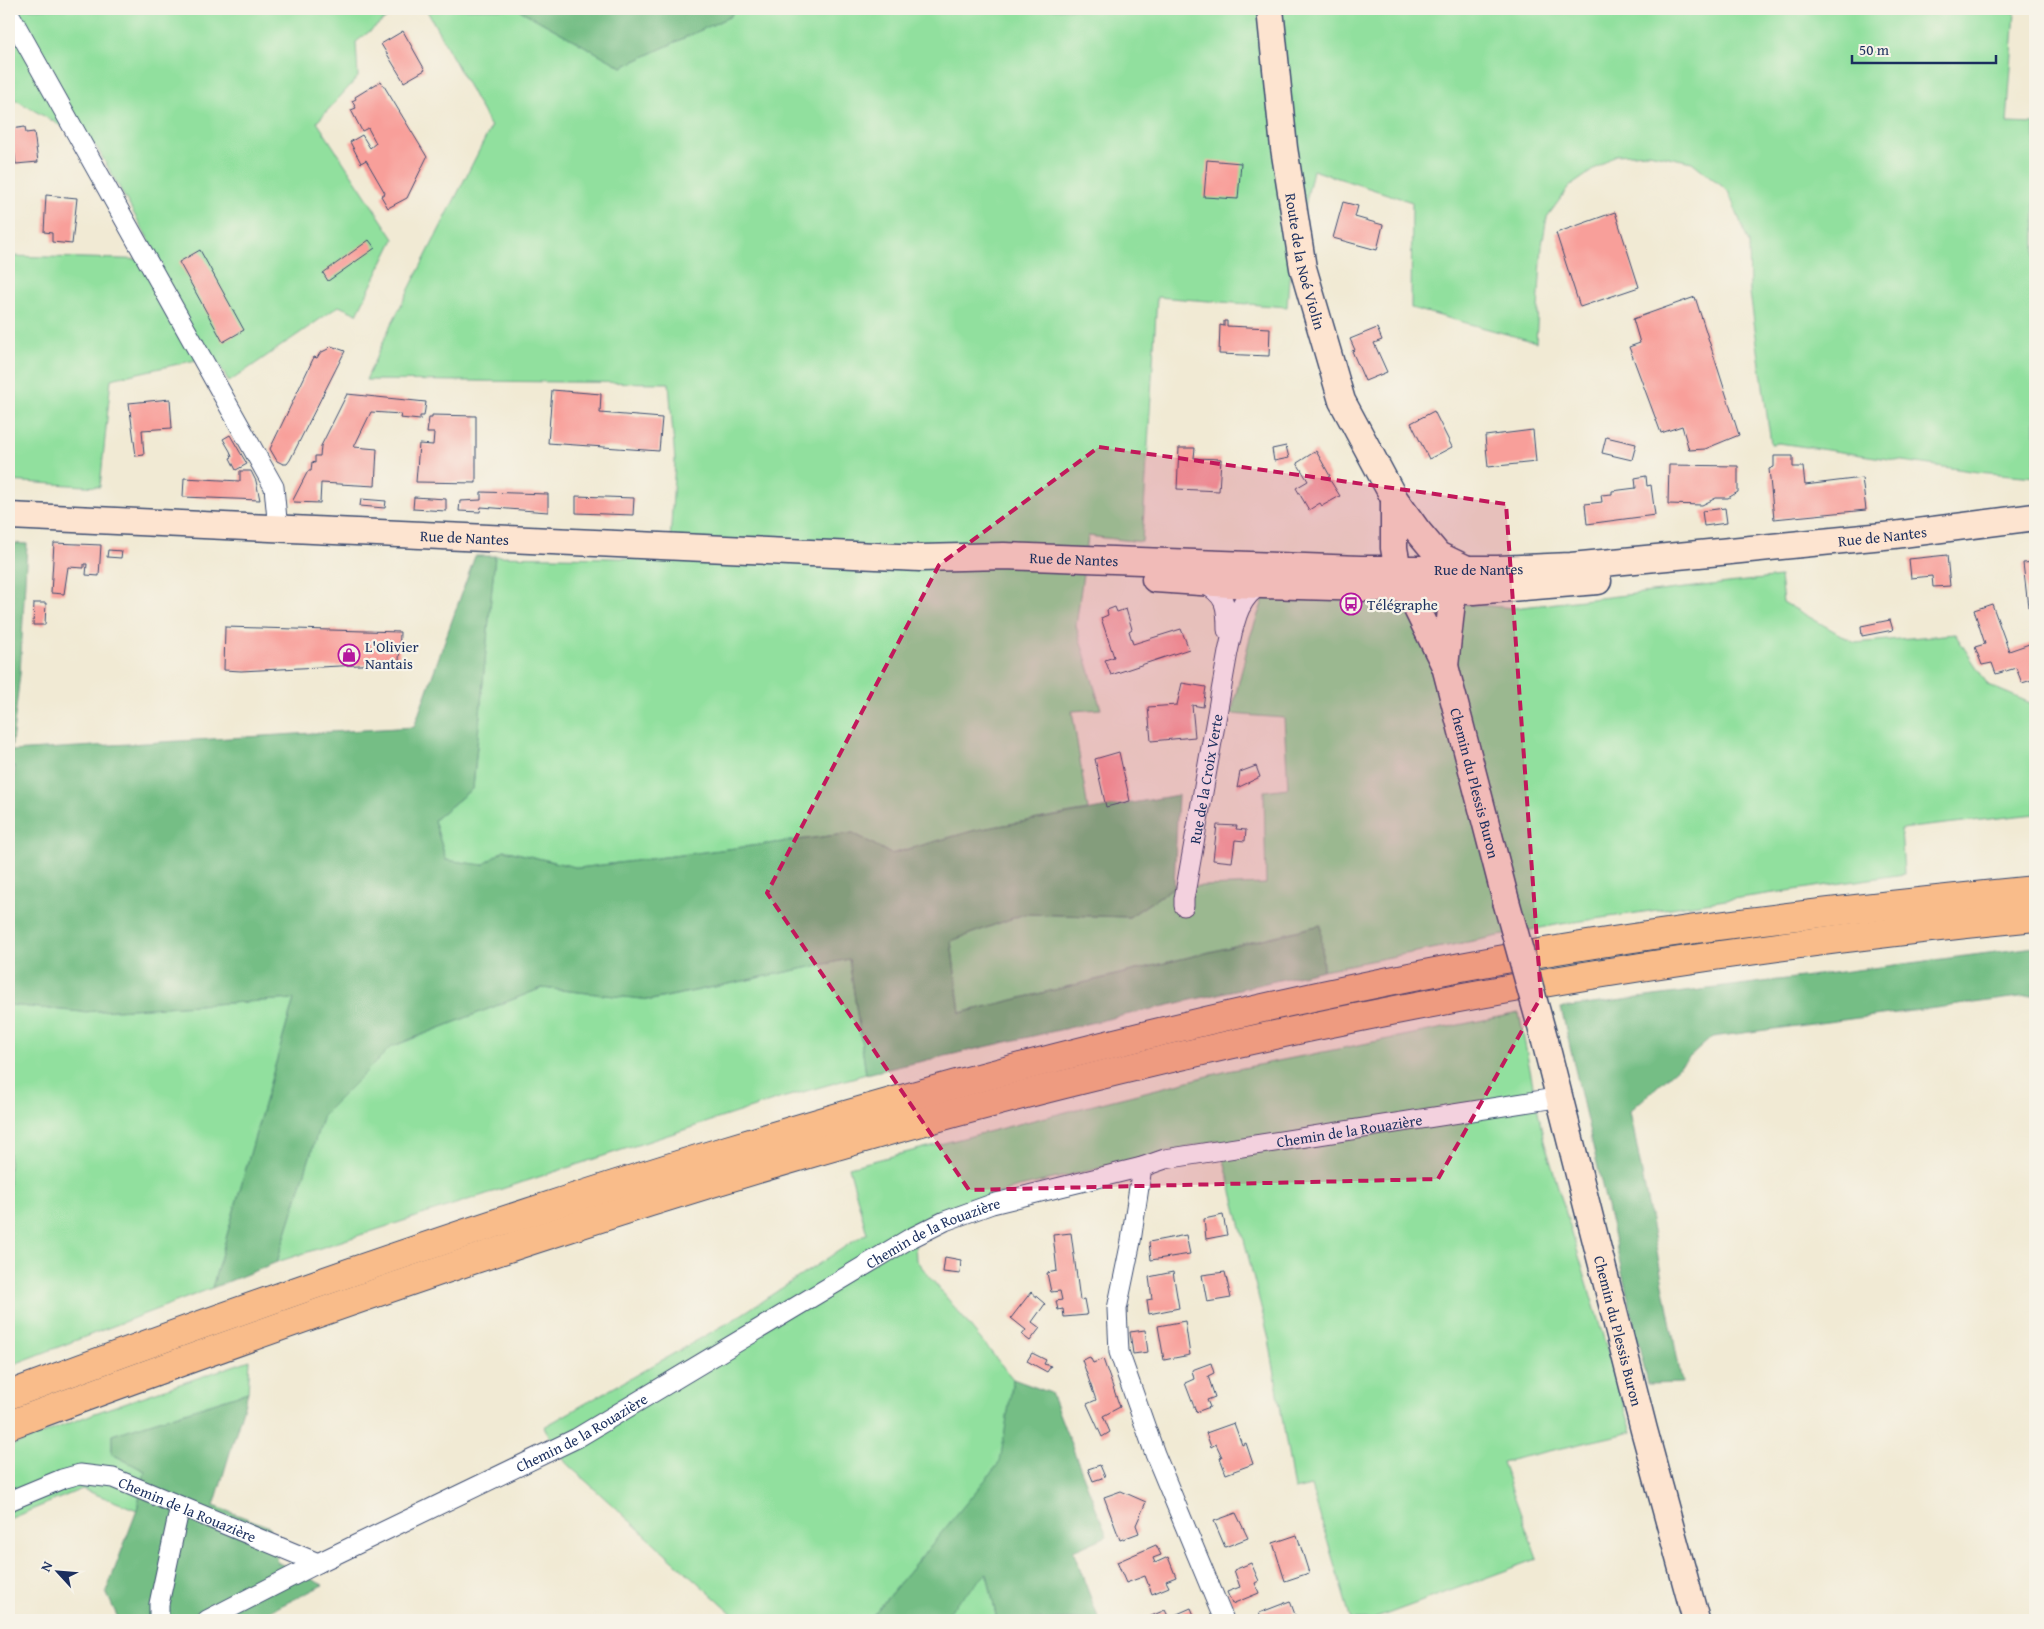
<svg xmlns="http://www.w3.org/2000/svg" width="2044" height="1629" viewBox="0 0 2044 1629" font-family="'Gentium Book Plus',serif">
<rect width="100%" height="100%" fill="#f7f3e8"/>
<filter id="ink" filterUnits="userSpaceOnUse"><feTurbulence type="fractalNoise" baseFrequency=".02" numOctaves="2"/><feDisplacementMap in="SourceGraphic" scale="10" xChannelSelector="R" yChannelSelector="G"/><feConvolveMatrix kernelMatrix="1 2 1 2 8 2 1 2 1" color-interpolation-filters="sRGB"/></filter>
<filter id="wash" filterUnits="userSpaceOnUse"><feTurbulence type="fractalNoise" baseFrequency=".0096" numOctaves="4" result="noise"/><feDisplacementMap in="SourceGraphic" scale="20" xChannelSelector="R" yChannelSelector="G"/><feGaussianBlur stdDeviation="1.12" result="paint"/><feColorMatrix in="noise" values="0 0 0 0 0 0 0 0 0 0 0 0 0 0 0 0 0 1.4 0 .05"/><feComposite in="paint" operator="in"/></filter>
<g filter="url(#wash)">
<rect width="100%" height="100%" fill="#f1ead4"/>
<g fill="#91e09e" stroke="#56887e">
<polygon points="9,9 398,9 356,42 358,77 317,122 394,239 357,314 339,306 229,382 214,356 111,379 100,487 9,481 9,256 160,260 96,146 9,96"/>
<polygon points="426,9 518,9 622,67 731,16 734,9 1874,9 2015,12 2007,123 2035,124 2035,477 1978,472 1779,443 1771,444 1750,293 1749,243 1728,191 1692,162 1649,153 1615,155 1569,187 1547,217 1542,245 1536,342 1411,308 1412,202 1313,170 1289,279 1287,307 1157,297 1142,542 1088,536 1076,626 1101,709 1072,711 1088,810 976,830 891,854 853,833 579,868 504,850 483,866 446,860 434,820 473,788 495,556 669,559 675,461 669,383 366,380 389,329 491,127"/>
<polygon points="1780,577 1783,602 1855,643 1955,634 1988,685 2035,705 2035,814 1901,829 1904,874 1561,924 1323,970 1320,925 960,1013 951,941 1024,914 1129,917 1174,887 1266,884 1264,791 1288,788 1284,718 1231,714 1250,637 1264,598 1367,596 1514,608"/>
<polygon points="849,959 866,1074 782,1098 277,1262 323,1115 391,1047 542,988 652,1000"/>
<polygon points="294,999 212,1288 9,1366 9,1005 82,1012"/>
<polygon points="1519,1013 1543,1137 1632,1432 1502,1462 1537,1559 1371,1620 1351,1620 1311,1486 1294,1490 1269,1339 1219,1140 1015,1188 914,1224 916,1260 1013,1379 1001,1462 869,1620 739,1620 566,1463 544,1427 733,1320 863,1235 867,1234 849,1167 1228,1071"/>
<polygon points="250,1360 248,1392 112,1435 112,1454 145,1471 137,1510 82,1489 9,1519 9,1447 95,1413"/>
<polygon points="987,1573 997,1620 940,1620"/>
</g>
<g fill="#74be85" stroke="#487672">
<polygon points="518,9 734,9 731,16 622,67"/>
<polygon points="9,543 27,544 20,674 11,751 414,727 475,556 495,556 473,788 434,820 446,860 483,865 504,850 579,868 853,833 891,854 976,830 1178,795 1174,887 1129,917 1024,914 951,941 960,1013 1321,925 1323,970 866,1074 849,959 651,1000 542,988 391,1047 323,1115 277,1262 212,1288 294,999 82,1012 9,1005 9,826 15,767 9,768"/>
<polygon points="2035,947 2035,995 1712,1037 1630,1111 1682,1383 1648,1384 1561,1008"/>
<polygon points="1013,1379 1051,1393 1107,1536 1073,1551 1099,1620 997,1620 987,1573 940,1620 869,1620 1000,1462"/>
<polygon points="248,1392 214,1506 270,1527 277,1562 323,1585 252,1620 119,1620 106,1592 137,1510 145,1471 112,1454 112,1435"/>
</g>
<g id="blocks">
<g fill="#f89f9a">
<polygon points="403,31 425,70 404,82 381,44"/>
<polygon points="381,81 427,157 407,198 388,208 381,196 385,193 366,160 361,163 350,142 362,135 370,148 376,143 368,128 362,131 351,110 356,108 352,101 356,99 355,97"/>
<polygon points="25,127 26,133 34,132 38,162 16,164 11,129"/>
<polygon points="1207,160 1241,163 1238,199 1204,197"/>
<polygon points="46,195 77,198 72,244 52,242 52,233 44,232"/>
<polygon points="1343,202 1358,206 1355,217 1383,225 1377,250 1333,238"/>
<polygon points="1615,212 1639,287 1580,307 1556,233"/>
<polygon points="369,240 375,248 328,281 323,273"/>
<polygon points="200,250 244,330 223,342 179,262"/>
<polygon points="1695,297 1739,435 1705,449 1689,450 1682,426 1661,433 1629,347 1640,343 1633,319"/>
<polygon points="1224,321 1227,321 1227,326 1270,328 1269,356 1219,354 1220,325 1224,326"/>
<polygon points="1377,328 1382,340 1374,343 1387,372 1365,381 1352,351 1355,350 1350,339"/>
<polygon points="331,346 345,351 290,460 287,464 283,464 277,461 270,449 314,357 317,358 320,353 328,349"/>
<polygon points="552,390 601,394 600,413 662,418 659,451 548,443"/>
<polygon points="347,394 426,402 424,416 420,416 420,420 400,418 401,414 371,412 354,447 377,449 375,486 321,483 320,503 294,502 293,500 308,471 311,471 312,462 315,463 315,456 320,456 321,446"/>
<polygon points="170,399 172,428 142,430 144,455 136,456 129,403"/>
<polygon points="1434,411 1452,447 1429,459 1411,423"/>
<polygon points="432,415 476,416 476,483 416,482 419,444 433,445 434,433 427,433 429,418 432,418"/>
<polygon points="1533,430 1536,462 1488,467 1485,436"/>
<polygon points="230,435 247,464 236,470 230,458 232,457 230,451 223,439"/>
<polygon points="1606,437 1636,444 1632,460 1602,453"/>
<polygon points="1286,446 1289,458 1274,461 1272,449"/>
<polygon points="1179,448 1195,448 1194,458 1221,459 1219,491 1177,489"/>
<polygon points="1316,451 1330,476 1328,477 1340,496 1322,506 1320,503 1309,510 1296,488 1308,481 1297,463"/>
<polygon points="1774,456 1793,456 1793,467 1803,467 1805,485 1862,478 1866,510 1774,519 1769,469 1774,467"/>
<polygon points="1669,465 1738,466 1738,492 1728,498 1716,498 1702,505 1668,504"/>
<polygon points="240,471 251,471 256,481 260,500 183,497 184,478 240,481"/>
<polygon points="1646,476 1647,486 1651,485 1655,515 1587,524 1585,504 1602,502 1601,495 1612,494 1612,491 1636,488 1635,478"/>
<polygon points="481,492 548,494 548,512 481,507 480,512 459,511 460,501 481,500"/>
<polygon points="576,496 634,498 633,515 576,513"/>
<polygon points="414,497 446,499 446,511 413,509"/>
<polygon points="361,499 386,501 385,508 360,506"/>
<polygon points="1725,508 1727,523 1704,526 1702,511"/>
<polygon points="54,543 101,545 99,576 86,575 87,564 84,564 84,568 68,567 64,594 51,593"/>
<polygon points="108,550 122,551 121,558 107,557"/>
<polygon points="1947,555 1950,586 1933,587 1932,576 1911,578 1909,559"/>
<polygon points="2035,562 2035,607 2028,607 2023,563"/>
<polygon points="34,603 46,603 45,625 33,625"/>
<polygon points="1992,604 2009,651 2035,642 2035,679 2022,683 2016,668 1996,674 1992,663 1982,665 1975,647 1985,644 1974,610"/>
<polygon points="1115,607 1117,612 1126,609 1132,629 1129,631 1133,644 1181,629 1189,649 1111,675 1105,660 1114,657 1101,618 1108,615 1107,610"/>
<polygon points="1890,620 1893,630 1862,636 1861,626"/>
<polygon points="225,627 400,632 399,663 241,671 224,670"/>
<polygon points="1182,683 1206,687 1203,707 1192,705 1195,737 1151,741 1148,707 1177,705"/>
<polygon points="1119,752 1130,801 1106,807 1095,759"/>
<polygon points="1256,766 1260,777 1237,788 1240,772"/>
<polygon points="1217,825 1237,826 1236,829 1246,830 1245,841 1235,840 1232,862 1213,860"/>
<polygon points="1223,1215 1227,1235 1206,1239 1204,1219"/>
<polygon points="1071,1233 1080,1300 1084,1299 1087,1315 1064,1317 1063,1309 1058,1310 1056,1301 1062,1300 1060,1291 1051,1292 1047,1273 1057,1271 1053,1235"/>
<polygon points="1186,1235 1190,1254 1151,1260 1149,1242"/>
<polygon points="945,1257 961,1260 960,1274 943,1272"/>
<polygon points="1173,1272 1179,1308 1149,1314 1147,1300 1152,1299 1149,1277"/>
<polygon points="1225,1272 1231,1298 1207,1302 1202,1275"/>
<polygon points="1031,1292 1045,1304 1032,1322 1040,1328 1030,1341 1022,1335 1026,1330 1011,1318"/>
<polygon points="1185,1321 1190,1355 1164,1360 1158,1326"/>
<polygon points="1145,1330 1148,1352 1133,1354 1130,1332"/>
<polygon points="1032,1353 1046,1360 1044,1364 1051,1366 1047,1372 1027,1361"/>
<polygon points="1090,1357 1093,1363 1103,1359 1120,1407 1103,1416 1110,1432 1102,1437 1087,1404 1096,1400 1082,1360"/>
<polygon points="1211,1363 1214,1373 1208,1376 1215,1397 1207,1400 1210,1407 1196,1412 1185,1383 1194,1379 1192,1370"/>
<polygon points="1234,1423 1242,1445 1246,1443 1253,1464 1226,1474 1220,1458 1222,1457 1216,1444 1211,1447 1206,1433"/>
<polygon points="1100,1465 1105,1477 1093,1481 1088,1469"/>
<polygon points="1121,1491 1146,1502 1136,1525 1139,1533 1120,1540 1104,1497"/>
<polygon points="1236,1513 1248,1538 1225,1547 1214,1521"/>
<polygon points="1297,1535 1309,1573 1285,1581 1273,1543"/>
<polygon points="1156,1545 1161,1555 1153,1558 1155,1563 1168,1557 1176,1577 1166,1581 1169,1587 1152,1594 1145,1576 1126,1583 1117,1562"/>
<polygon points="1251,1563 1259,1581 1255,1583 1259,1593 1232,1604 1227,1592 1240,1587 1234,1570"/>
<polygon points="1290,1601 1297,1620 1262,1620 1259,1613"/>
<polygon points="1191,1608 1196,1620 1177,1620 1175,1615"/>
<polygon points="1165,1610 1170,1620 1151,1620 1149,1617"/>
</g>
</g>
</g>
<g filter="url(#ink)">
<use href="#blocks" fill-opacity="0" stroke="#3b4b70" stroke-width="1"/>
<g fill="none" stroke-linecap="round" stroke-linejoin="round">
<g stroke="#3b4b70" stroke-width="21">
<g id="street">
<polyline points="9,13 274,487 278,530"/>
<path d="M1203 583C1226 595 1227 606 1227 630"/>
<path id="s1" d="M1184 906V899L1228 652C1234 626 1237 597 1262 585"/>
<polyline points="1142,1167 1131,1241 1117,1309 1119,1352 1155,1454 1224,1620"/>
<path id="s2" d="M9 1501 62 1479 80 1474 113 1478 318 1563"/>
<polyline points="159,1620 159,1604 180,1506"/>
<path id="s3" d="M207 1620 318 1563 577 1438 909 1239 945 1221 992 1204 1142 1167 1165 1159 1549 1099 1559 1095"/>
</g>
</g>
<g stroke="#3b4b70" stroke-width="29">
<g id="secondary">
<path id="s4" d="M1270 9 1284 148 1303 268 1342 401 1394 498 1417 530 1438 555 1465 568"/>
<path id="s5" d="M1394 498V548L1398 570 1445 666 1506 901"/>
<path id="s6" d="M9 516 920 558 1004 556 1360 569H1498L1571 566 1720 552 1894 535 2035 517"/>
<polyline points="1443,574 1451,590 1452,601 1445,666"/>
<polyline points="1155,579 1230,584 1474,591 1598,581"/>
<path id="s7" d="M1545 1041 1644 1430 1696 1620"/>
</g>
</g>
<g stroke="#3b4b70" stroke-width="30">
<g id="highway">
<path d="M9 1395C481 1219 965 1061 1461 967 1651 931 1843 909 2035 890"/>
<path d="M9 1425C354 1297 703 1175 1061 1085 1381 1004 1706 949 2035 917"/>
</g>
</g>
<use href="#street" stroke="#fff" stroke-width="19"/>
<use href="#secondary" stroke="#fde4d0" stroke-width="26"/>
<use href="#highway" stroke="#f9bc8a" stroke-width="28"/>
<g stroke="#3b4b70" stroke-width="29" stroke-linecap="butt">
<polyline id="secondary-bridge" points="1506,901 1545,1041"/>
</g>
<use href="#secondary-bridge" stroke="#fde4d0" stroke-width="26"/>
</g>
</g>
<path fill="#c2185b" fill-opacity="0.2" stroke="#c2185b" stroke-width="4" stroke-dasharray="10 6" stroke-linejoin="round" d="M1099 447 1506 504 1541 997 1438 1179 969 1190 767 893 939 565Z"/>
<defs>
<g id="bus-ring" transform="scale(1.125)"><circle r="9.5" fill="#f7f3e8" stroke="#b5179e" stroke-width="1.5"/><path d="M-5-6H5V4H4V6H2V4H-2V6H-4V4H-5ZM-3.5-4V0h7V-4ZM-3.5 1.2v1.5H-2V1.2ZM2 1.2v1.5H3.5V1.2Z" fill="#b5179e"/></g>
<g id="shop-ring" transform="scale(1.125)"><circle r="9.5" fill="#f7f3e8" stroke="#b5179e" stroke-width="1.5"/><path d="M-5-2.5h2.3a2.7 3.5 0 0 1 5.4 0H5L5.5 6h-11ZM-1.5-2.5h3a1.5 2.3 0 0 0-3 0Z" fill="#b5179e"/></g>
</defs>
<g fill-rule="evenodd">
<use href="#bus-ring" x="1351" y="604"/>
<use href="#shop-ring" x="349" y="655"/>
</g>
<g text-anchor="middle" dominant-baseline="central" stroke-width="4.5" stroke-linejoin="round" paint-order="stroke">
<g font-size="15" fill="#1b2f5e" stroke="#f7f3e8">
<text stroke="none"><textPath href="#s4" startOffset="255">Route de la Noé Violin</textPath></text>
<text stroke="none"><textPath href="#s6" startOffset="1876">Rue de Nantes</textPath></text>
<text stroke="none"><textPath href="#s6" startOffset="456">Rue de Nantes</textPath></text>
<text stroke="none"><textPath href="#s6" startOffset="1066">Rue de Nantes</textPath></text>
<text stroke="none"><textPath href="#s6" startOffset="1471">Rue de Nantes</textPath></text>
<text stroke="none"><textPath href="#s1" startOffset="129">Rue de la Croix Verte</textPath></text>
<text stroke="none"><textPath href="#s5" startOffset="300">Chemin du Plessis Buron</textPath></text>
<text stroke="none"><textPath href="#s3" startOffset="1255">Chemin de la Rouazière</textPath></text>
<text stroke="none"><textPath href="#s3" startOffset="824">Chemin de la Rouazière</textPath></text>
<text stroke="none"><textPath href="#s7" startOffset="299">Chemin du Plessis Buron</textPath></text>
<text stroke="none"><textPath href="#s3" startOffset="419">Chemin de la Rouazière</textPath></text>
<text stroke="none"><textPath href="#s2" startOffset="190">Chemin de la Rouazière</textPath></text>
</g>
<g font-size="15" fill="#1b2f5e" stroke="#f7f3e8" text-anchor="start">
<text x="1367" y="604">Télégraphe</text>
<text x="365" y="646">L'Olivier<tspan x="365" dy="17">Nantais</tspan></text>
</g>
</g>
<rect width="2044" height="1629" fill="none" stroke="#f7f3e8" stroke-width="30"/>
<g transform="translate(58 1572) rotate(296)" stroke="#f7f3e8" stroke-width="4" paint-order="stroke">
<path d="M0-4L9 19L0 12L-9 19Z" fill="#1b2f5e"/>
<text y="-8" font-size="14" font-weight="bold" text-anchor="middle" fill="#1b2f5e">N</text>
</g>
<path d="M1852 55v8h144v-8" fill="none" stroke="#1b2f5e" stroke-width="2.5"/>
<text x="1859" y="55" font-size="15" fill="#1b2f5e" stroke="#f7f3e8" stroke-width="4" paint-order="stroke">50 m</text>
</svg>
